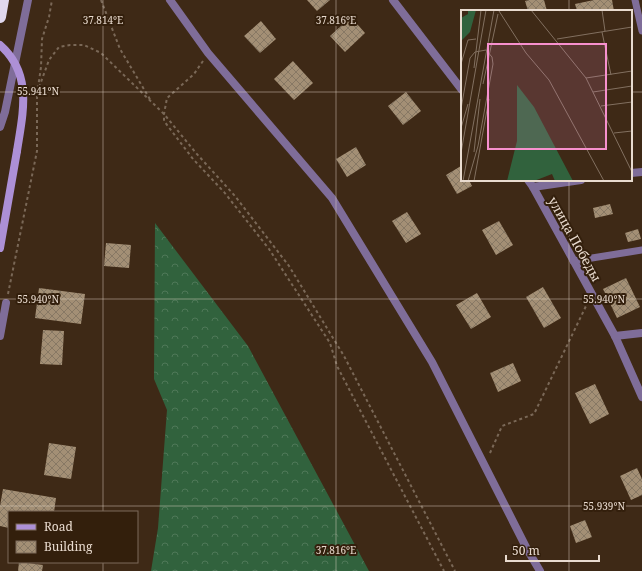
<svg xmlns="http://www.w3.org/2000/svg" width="642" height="571" viewBox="0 0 642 571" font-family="'Noto Serif',serif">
<defs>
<pattern id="forest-crowns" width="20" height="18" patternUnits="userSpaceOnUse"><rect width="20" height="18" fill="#31623d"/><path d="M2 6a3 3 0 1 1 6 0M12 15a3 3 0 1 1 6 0" fill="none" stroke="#4f7858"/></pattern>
<pattern id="building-cross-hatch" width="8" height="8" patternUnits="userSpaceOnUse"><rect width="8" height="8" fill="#a38f75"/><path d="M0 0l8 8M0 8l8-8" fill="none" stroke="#877864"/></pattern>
</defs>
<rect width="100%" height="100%" fill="#3e2916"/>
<polygon fill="url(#forest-crowns)" points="155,223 248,346 369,571 151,571 158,528 167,410 154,379"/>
<g fill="url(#building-cross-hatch)">
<polygon points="307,0 330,0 317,11"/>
<polygon points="529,0 544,0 547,11 528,11 525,1"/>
<polygon points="594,0 612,0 614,11 577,11 575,4"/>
<polygon points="351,17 365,33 345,52 330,36"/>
<polygon points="261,21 276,39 260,53 244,36"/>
<polygon points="293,61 313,83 294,100 274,79"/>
<polygon points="406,92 421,111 403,125 388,106"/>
<polygon points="356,147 366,165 347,177 336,159"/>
<polygon points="461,166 462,180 469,180 472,186 457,194 446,175"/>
<polygon points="610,204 613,214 595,218 593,208"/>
<polygon points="407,212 421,234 406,243 392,221"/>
<polygon points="499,221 513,245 496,255 482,230"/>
<polygon points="638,229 641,239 628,242 625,233"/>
<polygon points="106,243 131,245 129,268 104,266"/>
<polygon points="626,278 640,307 617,318 603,289"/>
<polygon points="543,287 561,318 544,328 526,297"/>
<polygon points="39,288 85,294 81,324 35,318"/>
<polygon points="477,293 491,317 471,329 456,305"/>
<polygon points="43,330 64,331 62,365 40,364"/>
<polygon points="513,363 521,381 498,392 490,373"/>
<polygon points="595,384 609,414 590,424 575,393"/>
<polygon points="49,443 76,447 71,479 44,475"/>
<polygon points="637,468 642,479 642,495 631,500 620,476"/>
<polygon points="3,489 56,498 54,512 9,512 9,528 0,526 0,506"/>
<polygon points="585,520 592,537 576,543 570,526"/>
<polygon points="19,562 43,565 42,571 18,571"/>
</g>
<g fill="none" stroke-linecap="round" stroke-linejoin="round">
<g stroke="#7a6857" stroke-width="2" stroke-dasharray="3 3" stroke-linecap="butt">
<polyline points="101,0 120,49 151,101"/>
<polyline points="203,61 194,74 167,98 164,114 164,121 193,159 224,192 269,249 330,343 337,366 444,571"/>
<polyline points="38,88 41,67 42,39 49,17 52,0"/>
<polyline points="8,294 37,151 37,93 49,60 59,47 70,45 84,45 101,53 164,114 196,153 235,196 289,266 344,356 455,571"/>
<polyline points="490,453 502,426 534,414 587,304"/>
</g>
<g stroke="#7f6d99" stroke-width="7">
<polyline points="635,0 642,31"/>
<polyline points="573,261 642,250"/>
</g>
<g stroke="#7f6d99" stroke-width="8">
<polyline points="170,0 208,53 332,198 432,362 527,549 540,571"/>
<polyline points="393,0 462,90"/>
<polyline points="0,127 5,112 28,0"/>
<polyline points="631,173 642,172"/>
<polyline points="528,180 533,187 615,336 642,397"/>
<polyline points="533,187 581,180"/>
<polyline points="0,336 6,303"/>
<polyline points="615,336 642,333"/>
</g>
<polyline stroke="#ad90d6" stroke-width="8" points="0,248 17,151"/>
<polyline stroke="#e0d8ee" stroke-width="12" points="0,17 3,0"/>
<path stroke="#ad90d6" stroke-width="8" d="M0 45C33 74 23 112 17 151"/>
</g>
<path fill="none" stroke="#e9dbcf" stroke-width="1" stroke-opacity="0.45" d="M103 0V512M336 0V571M569 0V11M0 92H462M631 92H642M569 180V571M0 299H642M0 506H642M103 562V571"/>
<g text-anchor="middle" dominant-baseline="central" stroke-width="4" stroke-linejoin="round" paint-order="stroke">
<g font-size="13" fill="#e9dbcf" stroke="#331f0c">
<text transform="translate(575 239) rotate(61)">улица Победы</text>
</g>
</g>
<g transform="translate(461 10)">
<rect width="171" height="171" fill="#3e2916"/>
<path d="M7 0H15L9 22 0 31V8L7 4ZM56 75 73 97 112 171H94L91 164 73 171H46L56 131Z" fill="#31623d"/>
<path fill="none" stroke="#827060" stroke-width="1" d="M70 0 125 68 171 162M141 0 144 21M38 1 65 43 88 70 143 171M141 22 150 65M96 29 171 17M0 54 7 30 15 29M13 58 20 0M125 68 171 61M22 74 37 4M132 82 171 76M140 96 171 92M0 99 9 48 14 42 25 40 31 47 32 54 17 136 7 171M0 118 7 94M153 123 171 121M13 142 19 89M0 143 25 0M2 171 33 0M13 171 28 89"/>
<path fill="#f790ce" fill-opacity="0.15" stroke="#f790ce" stroke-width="2" d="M27 34H145V139H27Z"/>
<rect width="171" height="171" fill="none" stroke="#e9dbcf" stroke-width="2"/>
</g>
<g font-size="10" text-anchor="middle" fill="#e9dbcf" stroke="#331f0c" stroke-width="4" stroke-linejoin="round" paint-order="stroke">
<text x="103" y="24">37.814°E</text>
<text x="336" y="24">37.816°E</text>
<text x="38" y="95">55.941°N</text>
<text x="38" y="303">55.940°N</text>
<text x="604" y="303">55.940°N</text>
<text x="604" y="510">55.939°N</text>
<text x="336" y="554">37.816°E</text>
</g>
<rect x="8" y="511" width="130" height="52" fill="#331f0c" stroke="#7c6a5a"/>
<rect x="16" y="524" width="20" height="6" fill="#ad90d6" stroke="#7c6a5a"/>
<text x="44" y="531" font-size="12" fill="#e9dbcf">Road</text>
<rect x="16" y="541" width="20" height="12" fill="url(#building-cross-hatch)" stroke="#7c6a5a"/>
<text x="44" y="551" font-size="12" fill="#e9dbcf">Building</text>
<path d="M506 555v6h93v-6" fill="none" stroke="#e9dbcf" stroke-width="2"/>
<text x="512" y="555" font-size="12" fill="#e9dbcf" stroke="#331f0c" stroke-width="3" paint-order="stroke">50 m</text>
</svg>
